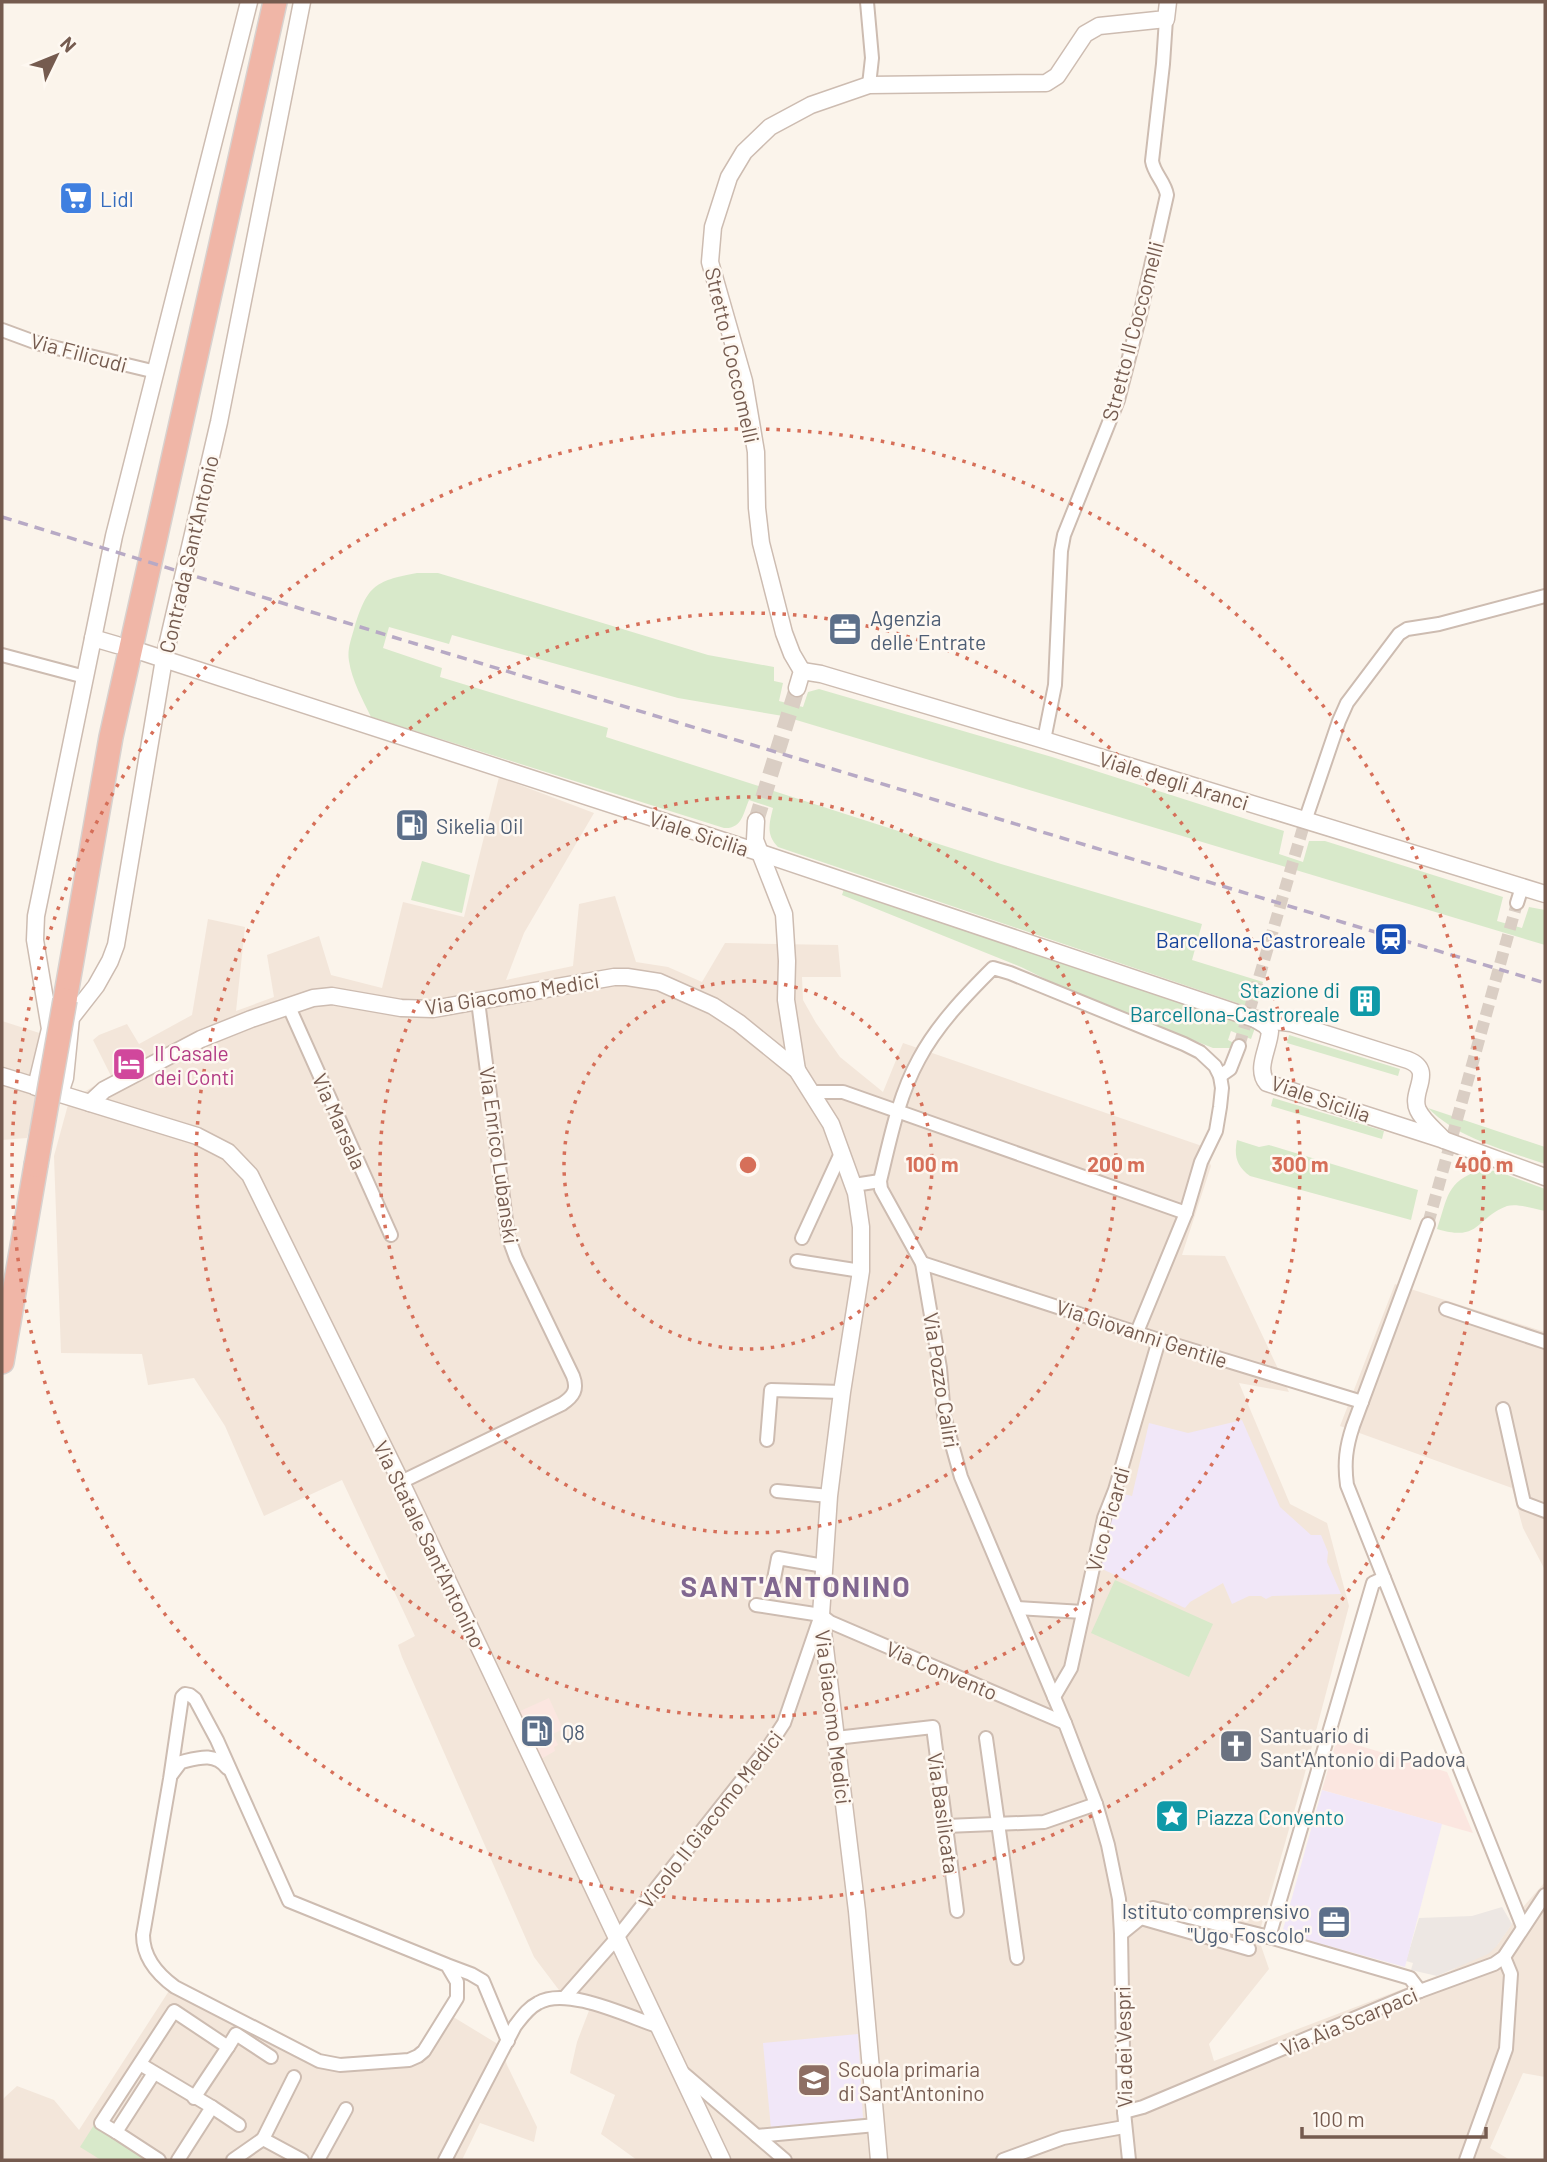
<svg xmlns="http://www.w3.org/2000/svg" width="1547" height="2162" viewBox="0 0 1547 2162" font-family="Barlow,sans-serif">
<rect width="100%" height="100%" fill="#fbf4eb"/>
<g fill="#f3e6da">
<polygon points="499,777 594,813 524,933 506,980 573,966 579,904 615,896 636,962 668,967 702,982 725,943 838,945 841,977 802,977 803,1000 816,1023 840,1057 883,1092 903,1043 1202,1146 1211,1166 1182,1255 1225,1256 1289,1392 1239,1383 1290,1504 1327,1523 1349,1606 1302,1784 1258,1937 1269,1969 1209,2044 1214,2061 1450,1971 1498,1944 1524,1906 1545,1882 1545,2077 1523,2073 1490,2148 1510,2160 637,2160 601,2134 615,2095 570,2073 577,2042 590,2008 571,2006 534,1957 402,1657 398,1645 415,1636 342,1480 264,1516 225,1426 194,1378 148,1385 142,1354 61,1353 54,1156 69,1101 111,1076 93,1040 99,1035 127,1024 139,1044 192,1015 208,919 245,927 236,1011 274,997 267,955 319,936 331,975 382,988 403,902 464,917"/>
<polygon points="2,1021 55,1038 27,1138 2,1140"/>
<polygon points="1395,1284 1545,1332 1545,1570 1523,1528 1512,1488 1340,1426"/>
<polygon points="176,1980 328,2058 416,2052 442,2014 455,2018 501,2046 507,2065 537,2127 534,2142 480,2123 462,2160 2,2160 2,2101 5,2097 17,2086 54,2100 79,2130"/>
</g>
<g fill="#fbe6e0">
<polygon points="549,1698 563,1729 553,1734 558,1745 554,1747 555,1751 541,1759 518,1712"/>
<polygon points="1337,1739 1447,1772 1473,1833 1322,1790"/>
</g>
<polygon fill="#ede7e3" points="1502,1907 1512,1924 1496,1947 1488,1954 1437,1976 1411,1970 1413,1963 1406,1961 1419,1918 1472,1916"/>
<g fill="#f1e7f8">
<polygon points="1242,1420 1280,1507 1311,1535 1321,1535 1328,1552 1327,1562 1341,1594 1272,1596 1266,1599 1261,1596 1249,1596 1232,1604 1223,1583 1190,1602 1185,1608 1098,1567 1109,1521 1119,1493 1132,1496 1149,1423 1188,1433"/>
<polygon points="1322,1790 1442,1824 1405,1967 1282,1933"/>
<polygon points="858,2034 863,2118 771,2129 763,2043"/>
</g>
<g fill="#d8e9ca">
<path d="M417 573H438L708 655 774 667V681L783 683 779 701 803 707 808 692 819 689 1052 757 1284 831 1279 854 1303 862 1309 841H1325L1503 897 1497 921 1522 928 1529 907 1545 910V945L783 716 678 698 452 635 449 644 389 627 383 648 442 668 440 677 608 728 606 737 1001 864 1202 924 1192 960 1263 982 1255 1009 778 847C766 835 769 824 773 808L749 800C743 814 742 829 724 828L371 717C363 700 352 681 349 661 347 650 351 640 354 629 367 587 373 581 417 573Z"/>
<polygon points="422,861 470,875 462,913 411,900"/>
<polygon points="844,889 1255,1028 1251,1039 1231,1031 1228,1040 1234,1043 1230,1048 1213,1048 1072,992 1021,967 842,895"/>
<polygon points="1289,1035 1400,1069 1398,1076 1287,1043"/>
<polygon points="1273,1098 1384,1131 1382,1139 1271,1106"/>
<path d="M1428 1108 1545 1147V1164C1505 1150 1459 1139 1428 1108Z"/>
<path d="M1237 1140 1259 1147 1269 1145 1418 1190 1411 1220 1250 1176C1236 1166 1234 1155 1237 1140Z"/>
<path d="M1480 1170 1497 1171 1545 1189V1211C1535 1209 1517 1203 1507 1206 1474 1219 1481 1242 1437 1229 1448 1197 1446 1182 1480 1170Z"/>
<polygon points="1115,1580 1213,1624 1189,1677 1091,1633"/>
<polygon points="94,2125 149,2160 101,2160 80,2147"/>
</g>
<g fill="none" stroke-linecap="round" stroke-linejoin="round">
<g stroke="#dacec4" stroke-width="12" stroke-dasharray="12 6" stroke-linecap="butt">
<polyline points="1239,1046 1305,821"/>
<polyline points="1428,1224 1517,903"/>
</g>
<polyline stroke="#dacec4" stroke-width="16" stroke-dasharray="16 8" stroke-linecap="butt" points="756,821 797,688"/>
<g stroke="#cdbcb1" stroke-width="16">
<g id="minor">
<polyline points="867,2 872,58 869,85"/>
<polyline points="2,330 40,344 156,372"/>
<polyline points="2,655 85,677"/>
<path d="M1044 740 1055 685 1061 551 1064 535 1118 400 1140 315 1167 195C1165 182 1154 174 1152 161L1163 64 1166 19"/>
<polyline points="1305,821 1339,721 1347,703 1399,634 1407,629 1439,624 1545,596"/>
<polyline points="1517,903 1522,887"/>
<polyline points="289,1007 391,1235"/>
<polyline points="1220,1076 1230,1069 1239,1046"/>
<polyline points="812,1092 843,1092 1186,1213"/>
<polyline points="854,1185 880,1181"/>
<path d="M1428 1224 1353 1426C1346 1447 1344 1463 1347 1485L1523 1927"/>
<polyline points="802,1238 842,1151"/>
<polyline points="797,1261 861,1271"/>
<polyline points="922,1263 1159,1340 1362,1402"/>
<polyline points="1446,1309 1545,1342"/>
<polyline points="1503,1409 1524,1503 1545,1511"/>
<polyline points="767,1440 771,1390 842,1392"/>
<path d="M401 1482 562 1404C574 1396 578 1389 573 1376L516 1258 508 1236 478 1001"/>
<polyline points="777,1491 829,1496"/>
<polyline points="774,1579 778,1558 824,1566"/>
<polyline points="756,1605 821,1615 830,1622 1065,1723"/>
<polyline points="1017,1608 1083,1612"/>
<polyline points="1054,1697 1071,1668 1104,1518 1115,1490 1159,1340"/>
<polyline points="836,1738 933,1727 957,1911"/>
<polyline points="986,1738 1017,1958"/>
<path d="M172 1774 181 1762C198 1758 215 1752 227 1768"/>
<polyline points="946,1826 1044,1822 1096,1804"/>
<polyline points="1141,1918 1249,1949"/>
<polyline points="1121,1934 1153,1908 1269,1937 1410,1978 1420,1991"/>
<polyline points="1269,1937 1373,1583 1384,1578"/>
<path d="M447 1965 289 1901 217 1740 195 1699 190 1695 185 1694 182 1697 170 1779 143 1935C143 1958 157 1974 175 1987L319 2061 340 2065 409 2060 418 2056 424 2051 457 1998V1982L447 1965 471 1974 483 1981 508 2041"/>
<polyline points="565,1997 616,1939 769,1746 784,1723 820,1618"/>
<polyline points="228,2047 236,2034 271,2057"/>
<polyline points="140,2064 212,2107 178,2160"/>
<polyline points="682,2072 785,2160"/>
<polyline points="154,2073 116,2132 159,2160"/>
<polyline points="294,2077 263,2139 302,2160"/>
<polyline points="212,2107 239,2125"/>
<polyline points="1124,2112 1143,2107 1420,1991 1494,1964 1504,1957 1545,1895"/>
<polyline points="116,2132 101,2123 174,2011 228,2047 194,2098"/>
<polyline points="757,2136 876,2125"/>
<polyline points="233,2160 263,2139"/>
<polyline points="318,2160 346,2109"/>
<path d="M445 2160 515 2026C522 2017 528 2008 538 2003 566 1986 627 2016 657 2026"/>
<polyline points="1003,2160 1063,2138 1124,2127"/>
<path d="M1129 2160 1124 2112 1121 1934 1119 1899 1108 1845 1096 1804 1065 1723 961 1477 944 1416 940 1368 922 1263 881 1189 880 1181C890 1140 898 1097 919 1059 937 1025 966 995 993 968L1010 973 1184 1044 1200 1052 1215 1066 1220 1076 1222 1088 1220 1107 1216 1131 1201 1162 1186 1213 1137 1332"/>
<polyline points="1466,2160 1506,2049 1511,1974 1504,1957"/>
</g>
</g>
<g stroke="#cdbcb1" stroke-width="19">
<g id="tertiary">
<polyline points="93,638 117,645"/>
<path d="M142 652 761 853 1255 1019 1291 1023 1408 1060C1436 1071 1409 1092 1418 1110 1423 1121 1436 1131 1444 1140"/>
<polyline points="802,671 821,674 1044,740 1545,894"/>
<polyline points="797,688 802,671 792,654 784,633 761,543 757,508 756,452 744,381 710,262 713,227 729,177 744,152 770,127 811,105 869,85 1046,83 1057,76 1085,34 1099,26 1166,19 1168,2"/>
<polyline points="756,821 755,840 784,914 787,961 786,1000 797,1070"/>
<path d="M1255 1019 1265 1025 1270 1031C1269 1048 1255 1069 1267 1083L1444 1140 1545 1177"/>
<polyline points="2,1076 197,1136 228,1152 250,1175 401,1482 722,2160"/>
<polyline points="36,1087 50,1029 35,940 36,916 114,536 249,2"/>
<polyline points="55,1092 62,1087 65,1078 71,1018 96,986 110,961 116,945 164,659 219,422 302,2"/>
<polyline points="90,1103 104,1090 201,1039 251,1019 313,998 332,996 401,1008 433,1009 614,977 627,977 659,982 713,1006 739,1023 797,1070 831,1124 856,1193 861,1227 861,1271 842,1392 829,1496 821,1615 857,1911 879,2160"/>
</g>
</g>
<g stroke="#d8d1ce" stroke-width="26">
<g id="motorway">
<polyline points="65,1000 111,737 275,2"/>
<polyline points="2,1362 36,1165"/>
</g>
</g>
<use href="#minor" stroke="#fff" stroke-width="12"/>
<use href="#tertiary" stroke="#fff" stroke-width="16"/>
<use href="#motorway" stroke="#f0b6a7" stroke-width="23"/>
<polyline stroke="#b7a9c5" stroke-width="3.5" stroke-dasharray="10 7" stroke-linecap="butt" points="2,517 393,637 1545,983"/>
<g stroke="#d8d1ce" stroke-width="26" stroke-linecap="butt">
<polyline id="motorway-bridge" points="36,1165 65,1000"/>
</g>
<use href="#motorway-bridge" stroke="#f0b6a7" stroke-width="23"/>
</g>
<g fill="none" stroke="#d66f59" stroke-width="3.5" stroke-dasharray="3.5 7">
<circle cx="748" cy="1165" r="184"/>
<circle cx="748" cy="1165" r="368"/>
<circle cx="748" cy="1165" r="552"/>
<circle cx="748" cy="1165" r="736"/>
</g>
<defs>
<g id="supermarket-square" transform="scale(1.75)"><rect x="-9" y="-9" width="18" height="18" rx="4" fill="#3f7fe0" stroke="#fef8f1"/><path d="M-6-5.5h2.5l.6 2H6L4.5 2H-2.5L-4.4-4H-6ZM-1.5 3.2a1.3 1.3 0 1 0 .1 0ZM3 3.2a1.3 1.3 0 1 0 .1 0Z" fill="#fff"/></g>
<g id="office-square" transform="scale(1.75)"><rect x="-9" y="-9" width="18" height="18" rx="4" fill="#5c6f8a" stroke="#fef8f1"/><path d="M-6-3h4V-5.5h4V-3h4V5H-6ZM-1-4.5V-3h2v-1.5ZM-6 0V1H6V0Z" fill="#fff"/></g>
<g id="fuel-square" transform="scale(1.75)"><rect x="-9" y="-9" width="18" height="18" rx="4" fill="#5c6f8a" stroke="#fef8f1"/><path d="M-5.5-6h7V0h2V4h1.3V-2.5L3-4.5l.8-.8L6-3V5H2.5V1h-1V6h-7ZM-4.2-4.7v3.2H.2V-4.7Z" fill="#fff"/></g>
<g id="station-square" transform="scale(1.75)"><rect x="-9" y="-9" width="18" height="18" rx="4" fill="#1a4fb4" stroke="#fef8f1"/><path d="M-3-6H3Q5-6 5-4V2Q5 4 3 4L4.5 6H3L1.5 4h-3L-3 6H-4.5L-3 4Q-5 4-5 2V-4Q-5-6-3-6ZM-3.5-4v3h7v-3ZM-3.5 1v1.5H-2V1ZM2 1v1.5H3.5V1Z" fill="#fff"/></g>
<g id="building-square" transform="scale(1.75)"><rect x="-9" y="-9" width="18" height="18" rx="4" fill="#0f9aa8" stroke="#fef8f1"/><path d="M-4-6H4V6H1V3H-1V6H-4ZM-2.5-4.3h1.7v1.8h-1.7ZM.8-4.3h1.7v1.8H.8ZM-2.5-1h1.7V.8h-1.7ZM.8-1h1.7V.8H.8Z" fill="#fff"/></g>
<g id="hotel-square" transform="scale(1.75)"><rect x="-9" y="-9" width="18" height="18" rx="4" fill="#d1479c" stroke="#fef8f1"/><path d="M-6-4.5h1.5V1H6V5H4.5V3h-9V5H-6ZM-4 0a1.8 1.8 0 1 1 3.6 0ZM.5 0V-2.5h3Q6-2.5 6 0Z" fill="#fff"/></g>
<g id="church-square" transform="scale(1.75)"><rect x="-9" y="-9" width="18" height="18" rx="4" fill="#6b7280" stroke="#fef8f1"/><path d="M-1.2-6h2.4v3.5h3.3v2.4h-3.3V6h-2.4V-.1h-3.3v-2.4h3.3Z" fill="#fff"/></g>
<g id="sight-square" transform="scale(1.75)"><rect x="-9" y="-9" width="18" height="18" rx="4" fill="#0f9aa8" stroke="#fef8f1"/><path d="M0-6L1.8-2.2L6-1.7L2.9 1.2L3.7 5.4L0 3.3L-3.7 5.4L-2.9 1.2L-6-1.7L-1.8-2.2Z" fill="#fff"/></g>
<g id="school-square" transform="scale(1.75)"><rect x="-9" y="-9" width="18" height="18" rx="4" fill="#8d6e63" stroke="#fef8f1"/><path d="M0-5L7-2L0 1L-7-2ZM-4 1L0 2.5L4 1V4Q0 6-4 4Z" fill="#fff"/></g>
</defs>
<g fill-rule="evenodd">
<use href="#supermarket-square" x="76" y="198"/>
<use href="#office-square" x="845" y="629"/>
<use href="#fuel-square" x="412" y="825"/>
<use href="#station-square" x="1391" y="939"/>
<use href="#building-square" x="1365" y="1001"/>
<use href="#hotel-square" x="129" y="1064"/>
<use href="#fuel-square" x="537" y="1731"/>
<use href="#church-square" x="1236" y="1746"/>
<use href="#sight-square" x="1172" y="1816"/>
<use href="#office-square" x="1334" y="1922"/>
<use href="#school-square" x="814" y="2080"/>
</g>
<g text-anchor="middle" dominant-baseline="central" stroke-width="5" stroke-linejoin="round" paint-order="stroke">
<g font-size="21" fill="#366cbe" stroke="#fef8f1" text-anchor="start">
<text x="100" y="198">Lidl</text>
</g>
<g font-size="21" fill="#755b4f" stroke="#fef8f1">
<text transform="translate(1132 331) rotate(-75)">Stretto II Coccomelli</text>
<text transform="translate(79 352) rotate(15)">Via Filicudi</text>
<text transform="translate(733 355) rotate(77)">Stretto I Coccomelli</text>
<text transform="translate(188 554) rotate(-77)">Contrada Sant'Antonio</text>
<text transform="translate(1174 780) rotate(17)">Viale degli Aranci</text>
<text transform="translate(699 833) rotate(18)">Viale Sicilia</text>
<text transform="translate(512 993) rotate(-9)">Via Giacomo Medici</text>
<text transform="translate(1321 1098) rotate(19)">Viale Sicilia</text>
<text transform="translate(340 1121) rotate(66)">Via Marsala</text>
<text transform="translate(500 1155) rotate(82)">Via Enrico Lubanski</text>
<text transform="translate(1142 1333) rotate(18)">Via Giovanni Gentile</text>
<text transform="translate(942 1380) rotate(81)">Via Pozzo Caliri</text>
<text transform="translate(1107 1519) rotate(-74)">Vico Picardi</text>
<text transform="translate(430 1544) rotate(64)">Via Statale Sant'Antonino</text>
<text transform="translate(942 1670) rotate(23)">Via Convento</text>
<text transform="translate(834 1717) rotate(83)">Via Giacomo Medici</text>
<text transform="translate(944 1813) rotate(82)">Via Basilicata</text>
<text transform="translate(710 1819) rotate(-52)">Vicolo II Giacomo Medici</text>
<text transform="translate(1349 2021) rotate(-23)">Via Aia Scarpaci</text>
<text transform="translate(1123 2047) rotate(-91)">Via dei Vespri</text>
</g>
<g font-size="21" fill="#4e5e75" stroke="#fef8f1" text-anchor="start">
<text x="870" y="617">Agenzia<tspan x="870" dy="24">delle Entrate</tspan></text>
<text x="436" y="825">Sikelia Oil</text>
<text x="562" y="1731">Q8</text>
<text x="1310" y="1910" text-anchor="end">Istituto comprensivo<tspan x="1310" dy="24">"Ugo Foscolo"</tspan></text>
</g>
<g font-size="21" fill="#164399" stroke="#fef8f1" text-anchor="end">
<text x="1366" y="939">Barcellona-Castroreale</text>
</g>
<g font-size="21" fill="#0d838f" stroke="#fef8f1" text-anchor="end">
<text x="1340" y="989">Stazione di<tspan x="1340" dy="24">Barcellona-Castroreale</tspan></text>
<text x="1196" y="1816" text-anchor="start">Piazza Convento</text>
</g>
<g font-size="21" fill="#b23c85" stroke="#fef8f1" text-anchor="start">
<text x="154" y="1052">Il Casale<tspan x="154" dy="24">dei Conti</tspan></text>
</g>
<g font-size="21" fill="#5b616d" stroke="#fef8f1" text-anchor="start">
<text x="1260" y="1734">Santuario di<tspan x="1260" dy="24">Sant'Antonio di Padova</tspan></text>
</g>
<g font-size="21" fill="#785e54" stroke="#fef8f1" text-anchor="start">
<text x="838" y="2068">Scuola primaria<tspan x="838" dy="24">di Sant'Antonino</tspan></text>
</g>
<g font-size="28" font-weight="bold" letter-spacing="2" fill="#806790" stroke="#fef8f1">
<text x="796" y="1586">SANT'ANTONINO</text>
</g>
</g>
<circle cx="748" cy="1165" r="10" fill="#d66f59" stroke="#fef8f1" stroke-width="3.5"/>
<g font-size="21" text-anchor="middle" font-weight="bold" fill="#d66f59" stroke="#fef8f1" stroke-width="5" stroke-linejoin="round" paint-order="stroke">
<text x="932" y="1172">100 m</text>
<text x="1116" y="1172">200 m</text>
<text x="1300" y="1172">300 m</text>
<text x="1484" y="1172">400 m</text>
</g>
<rect width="1547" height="2162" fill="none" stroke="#755b4f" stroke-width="7"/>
<g transform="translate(56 56) rotate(47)" stroke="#fef8f1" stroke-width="5" paint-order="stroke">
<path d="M0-5L12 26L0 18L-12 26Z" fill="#755b4f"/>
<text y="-10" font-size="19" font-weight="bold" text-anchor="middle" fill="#755b4f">N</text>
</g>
<path d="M1302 2127v10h184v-10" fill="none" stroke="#755b4f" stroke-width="3.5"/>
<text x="1312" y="2127" font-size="21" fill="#755b4f" stroke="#fef8f1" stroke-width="5" paint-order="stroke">100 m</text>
</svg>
